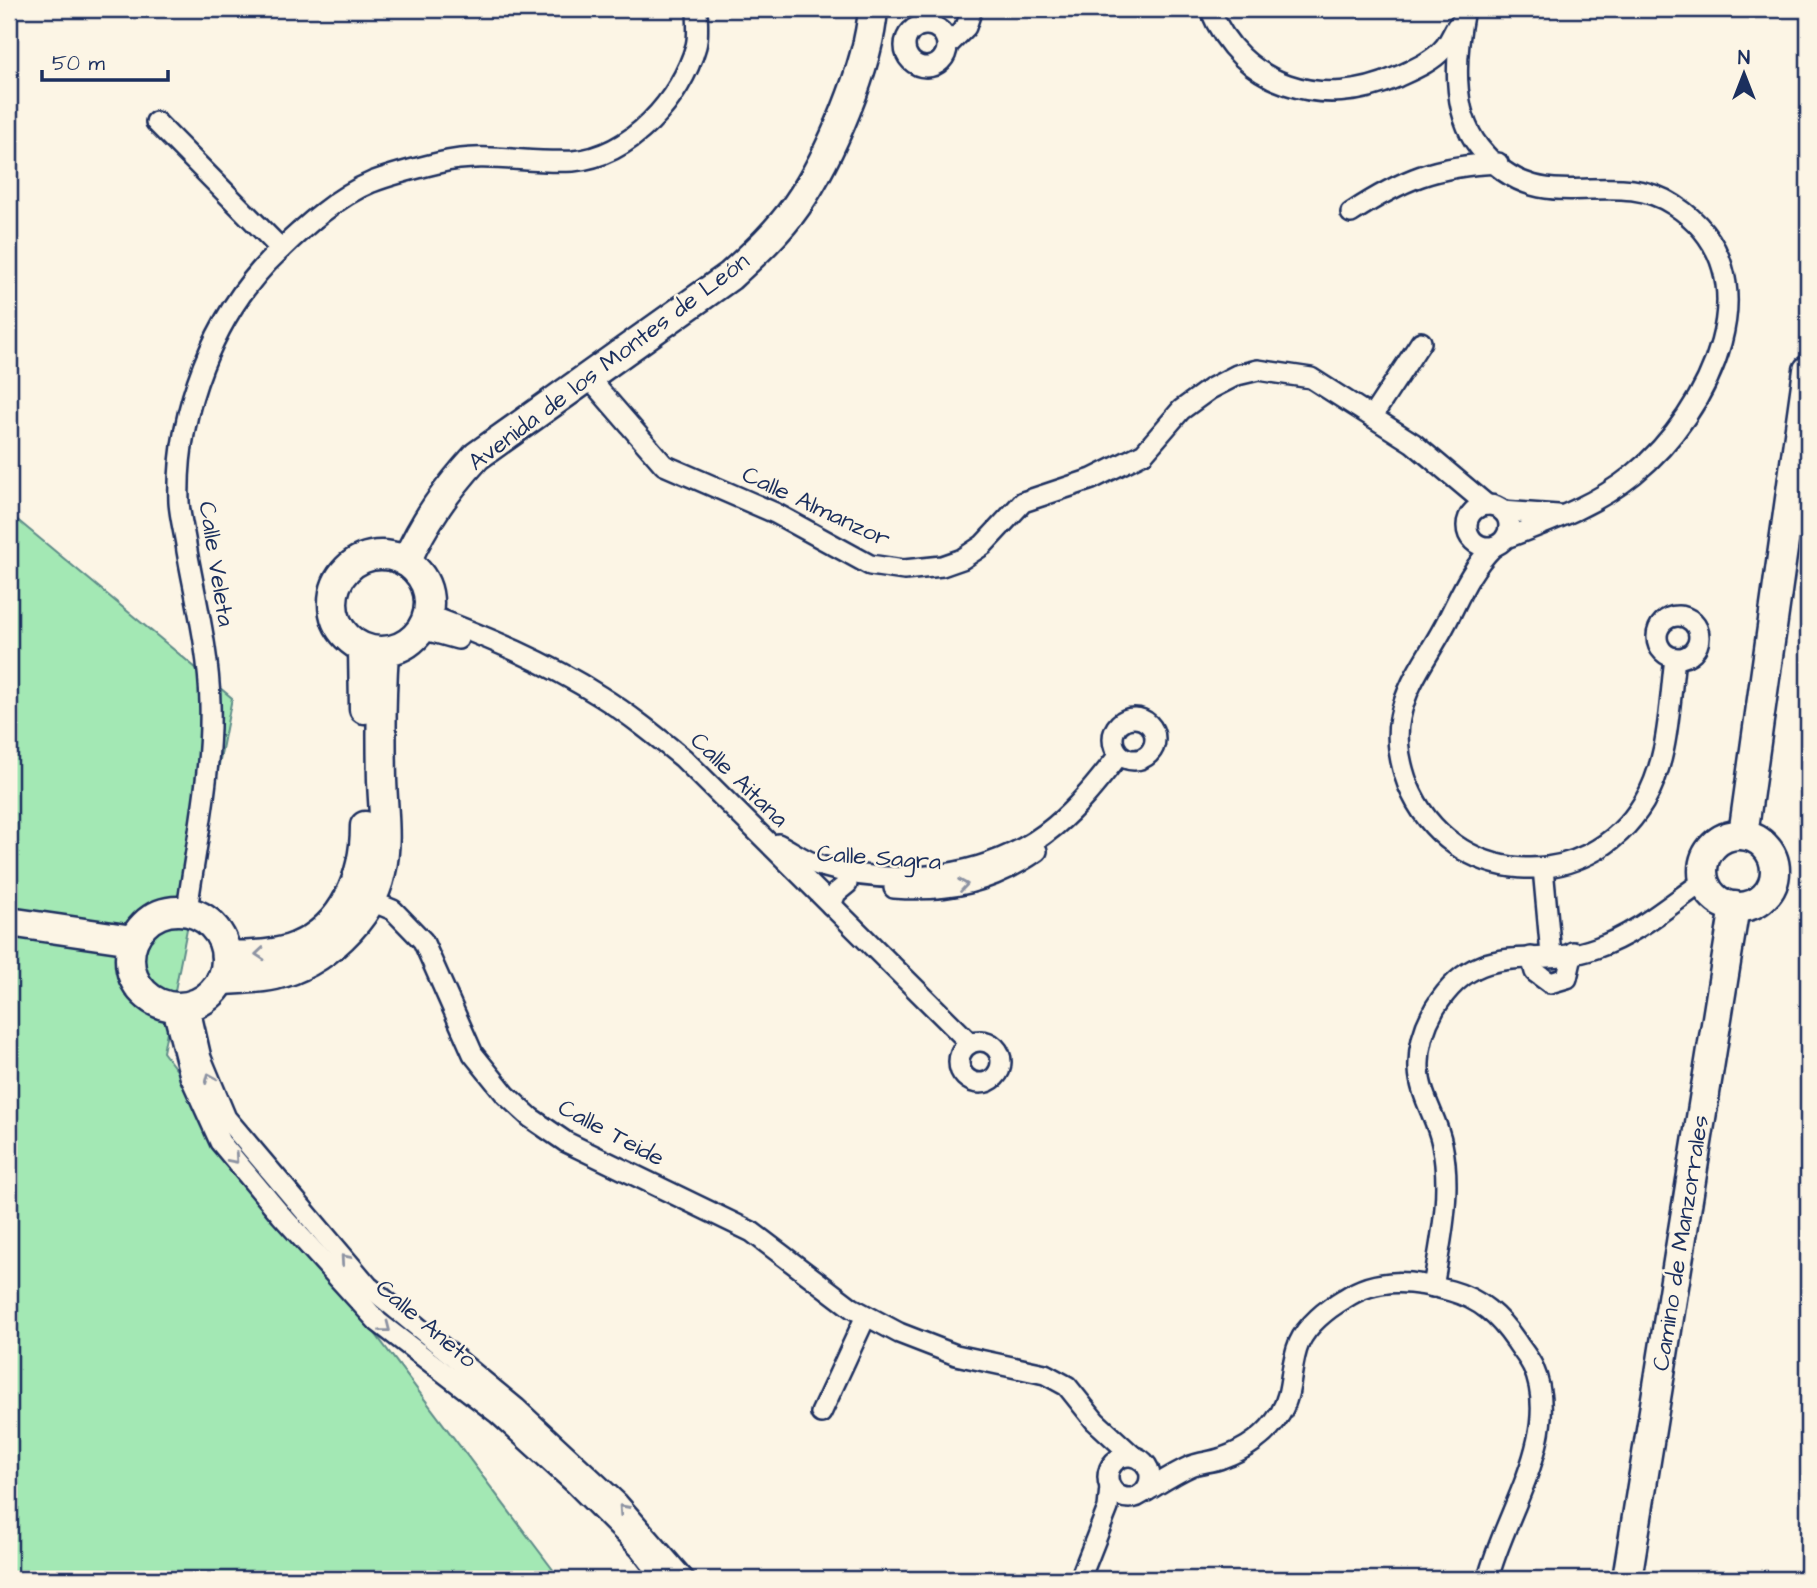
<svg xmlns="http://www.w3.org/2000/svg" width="1817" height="1588" viewBox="0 0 1817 1588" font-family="'Architects Daughter',sans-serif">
<rect width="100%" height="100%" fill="#fcf5e5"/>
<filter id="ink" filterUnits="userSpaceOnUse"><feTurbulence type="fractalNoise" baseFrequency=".0143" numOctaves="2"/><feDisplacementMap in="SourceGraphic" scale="14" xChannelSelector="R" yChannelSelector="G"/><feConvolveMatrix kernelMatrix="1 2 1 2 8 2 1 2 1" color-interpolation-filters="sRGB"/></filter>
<g filter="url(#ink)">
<polygon fill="#a3e8b4" stroke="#5f8c89" stroke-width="2" points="9,513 232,698 163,1052 560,1579 9,1579"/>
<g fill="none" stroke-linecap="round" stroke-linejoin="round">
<g stroke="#1b2f5e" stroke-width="24">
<g id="street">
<path d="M1210 9C1241 86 1323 111 1397 77 1412 70 1432 62 1443 49 1449 43 1452 34 1457 26"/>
<path d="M1464 9C1456 52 1450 110 1479 147 1540 225 1610 163 1674 205 1779 273 1708 414 1634 474 1596 505 1551 521 1506 538"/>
<circle cx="926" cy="46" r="21"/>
<polyline points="948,45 966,27 972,9"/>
<polyline points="156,122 281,249"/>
<path d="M1351 213C1403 179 1435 166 1498 163"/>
<polyline points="587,376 664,465 775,513 870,565 904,570 942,566 962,559 983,545 1023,502 1092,479 1144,453 1181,410 1210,389 1237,375 1258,370 1311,378 1413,443 1487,505"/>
<polyline points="1373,415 1421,342"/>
<circle cx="1488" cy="526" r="21"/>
<polyline points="1502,511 1558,515"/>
<path d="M1493 547C1470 570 1460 596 1446 623 1429 656 1407 681 1400 718 1395 741 1400 763 1408 785 1450 888 1587 897 1644 802 1669 760 1669 706 1675 658"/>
<path d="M428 615C487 637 547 662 600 696 629 714 656 736 683 758L970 1043"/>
<circle cx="1678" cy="637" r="21"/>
<polyline points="422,629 458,639"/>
<circle cx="1134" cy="739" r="21"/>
<path d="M778 844C792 851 806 862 821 866 897 889 993 878 1055 826 1080 805 1099 780 1119 755"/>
<polyline points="1543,868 1551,955"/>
<path d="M894 888C948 892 991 883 1037 851"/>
<polyline points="371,901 393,910 423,941 473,1054 506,1095 531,1118 566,1142 752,1232 852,1308 899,1333 956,1355 1045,1374 1067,1386 1095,1421 1133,1456"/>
<polyline points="831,905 836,893 847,884"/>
<path d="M187 911C196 843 212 772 210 703 209 652 196 601 187 551 185 535 180 518 179 502 176 413 213 313 279 251 305 226 338 196 372 182 393 174 417 168 438 163 488 151 525 164 573 161 631 156 681 99 696 46 699 35 697 20 697 9"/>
<polyline points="1531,957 1535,972 1550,983 1567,978 1573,952"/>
<polyline points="189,1005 201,1058 226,1118 368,1286 516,1408 617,1502 684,1579"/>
<polyline points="172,1006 190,1076 220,1142 281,1215 378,1322 498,1414 574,1483 639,1548 663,1579"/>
<circle cx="980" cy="1062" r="21"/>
<path d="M1433 1287C1441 1240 1452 1192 1442 1144 1437 1118 1420 1096 1419 1069 1418 1046 1424 1027 1435 1008 1480 935 1533 971 1596 948 1637 934 1669 905 1704 881"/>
<polyline points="821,1413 866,1316"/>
<circle cx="1129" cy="1477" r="21"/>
<path d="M1145 1492C1160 1483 1175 1473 1191 1466 1201 1462 1212 1462 1222 1458 1245 1450 1267 1435 1280 1414 1294 1391 1289 1366 1299 1343 1307 1325 1327 1309 1344 1299 1378 1276 1414 1281 1451 1291 1480 1299 1499 1316 1516 1341 1521 1349 1529 1358 1533 1367 1563 1434 1504 1514 1488 1579"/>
<polyline points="1080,1579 1108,1508 1110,1487"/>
</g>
</g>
<g stroke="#1b2f5e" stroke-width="33">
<g id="secondary">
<circle cx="381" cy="603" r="48"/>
<path d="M406 562C424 521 447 489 477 456L730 276C754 254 779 231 797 205 830 157 869 66 873 9"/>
<polyline points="363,648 364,709"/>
<polyline points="1743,835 1808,370"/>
<circle cx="1739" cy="871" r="36"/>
<circle cx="178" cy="959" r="48"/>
<polyline points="9,922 133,940"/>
<path d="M226 956C249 955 274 956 296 947 345 927 365 875 365 826"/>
<path d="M221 980C238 979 258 979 275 975 322 964 371 920 381 872 388 843 383 810 382 780 381 737 381 695 384 652"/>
<polyline points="1627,1579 1735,906"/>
</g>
</g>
<use href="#street" stroke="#fcf5e5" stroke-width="19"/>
<use href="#secondary" stroke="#fcf5e5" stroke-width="28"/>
</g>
<defs><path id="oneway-chevron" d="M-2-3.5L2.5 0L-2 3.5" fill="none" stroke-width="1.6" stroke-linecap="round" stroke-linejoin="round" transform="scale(1.75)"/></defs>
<g stroke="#8c92a2">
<use href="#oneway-chevron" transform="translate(963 885) rotate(-9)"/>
<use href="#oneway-chevron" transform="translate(260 954) rotate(175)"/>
<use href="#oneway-chevron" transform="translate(210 1078) rotate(-113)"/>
<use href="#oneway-chevron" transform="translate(234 1159) rotate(49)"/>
<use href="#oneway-chevron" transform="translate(345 1259) rotate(-131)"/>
<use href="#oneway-chevron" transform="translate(386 1328) rotate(38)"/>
<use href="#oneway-chevron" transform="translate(623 1509) rotate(-132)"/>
</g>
</g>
<g text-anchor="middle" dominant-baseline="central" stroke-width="5" stroke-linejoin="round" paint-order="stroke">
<g font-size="24" fill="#1b2f5e" stroke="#fcf5e5">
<text transform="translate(609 362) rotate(-37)">Avenida de los Montes de León</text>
<text transform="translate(816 507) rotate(25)">Calle Almanzor</text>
<text transform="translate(216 564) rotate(81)">Calle Veleta</text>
<text transform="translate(739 780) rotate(44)">Calle Aitana</text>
<text transform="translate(879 858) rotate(4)">Calle Sagra</text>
<text transform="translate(611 1133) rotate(28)">Calle Teide</text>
<text transform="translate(1681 1243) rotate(-81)">Camino de Manzorrales</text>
<text transform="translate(426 1324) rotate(40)">Calle Aneto</text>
</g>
</g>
<rect width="1817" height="1588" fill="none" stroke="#fcf5e5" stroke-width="35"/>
<rect x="18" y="18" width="1782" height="1553" fill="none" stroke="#1b2f5e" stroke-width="2.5" filter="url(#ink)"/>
<g transform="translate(1744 74)" stroke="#fcf5e5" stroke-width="5" paint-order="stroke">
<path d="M0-5L12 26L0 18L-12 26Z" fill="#1b2f5e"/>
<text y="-10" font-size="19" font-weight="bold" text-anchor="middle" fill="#1b2f5e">N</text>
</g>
<path d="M42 70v10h126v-10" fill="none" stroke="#1b2f5e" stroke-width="3.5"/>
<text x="52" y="70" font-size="21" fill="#1b2f5e" stroke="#fcf5e5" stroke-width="5" paint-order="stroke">50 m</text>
</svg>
